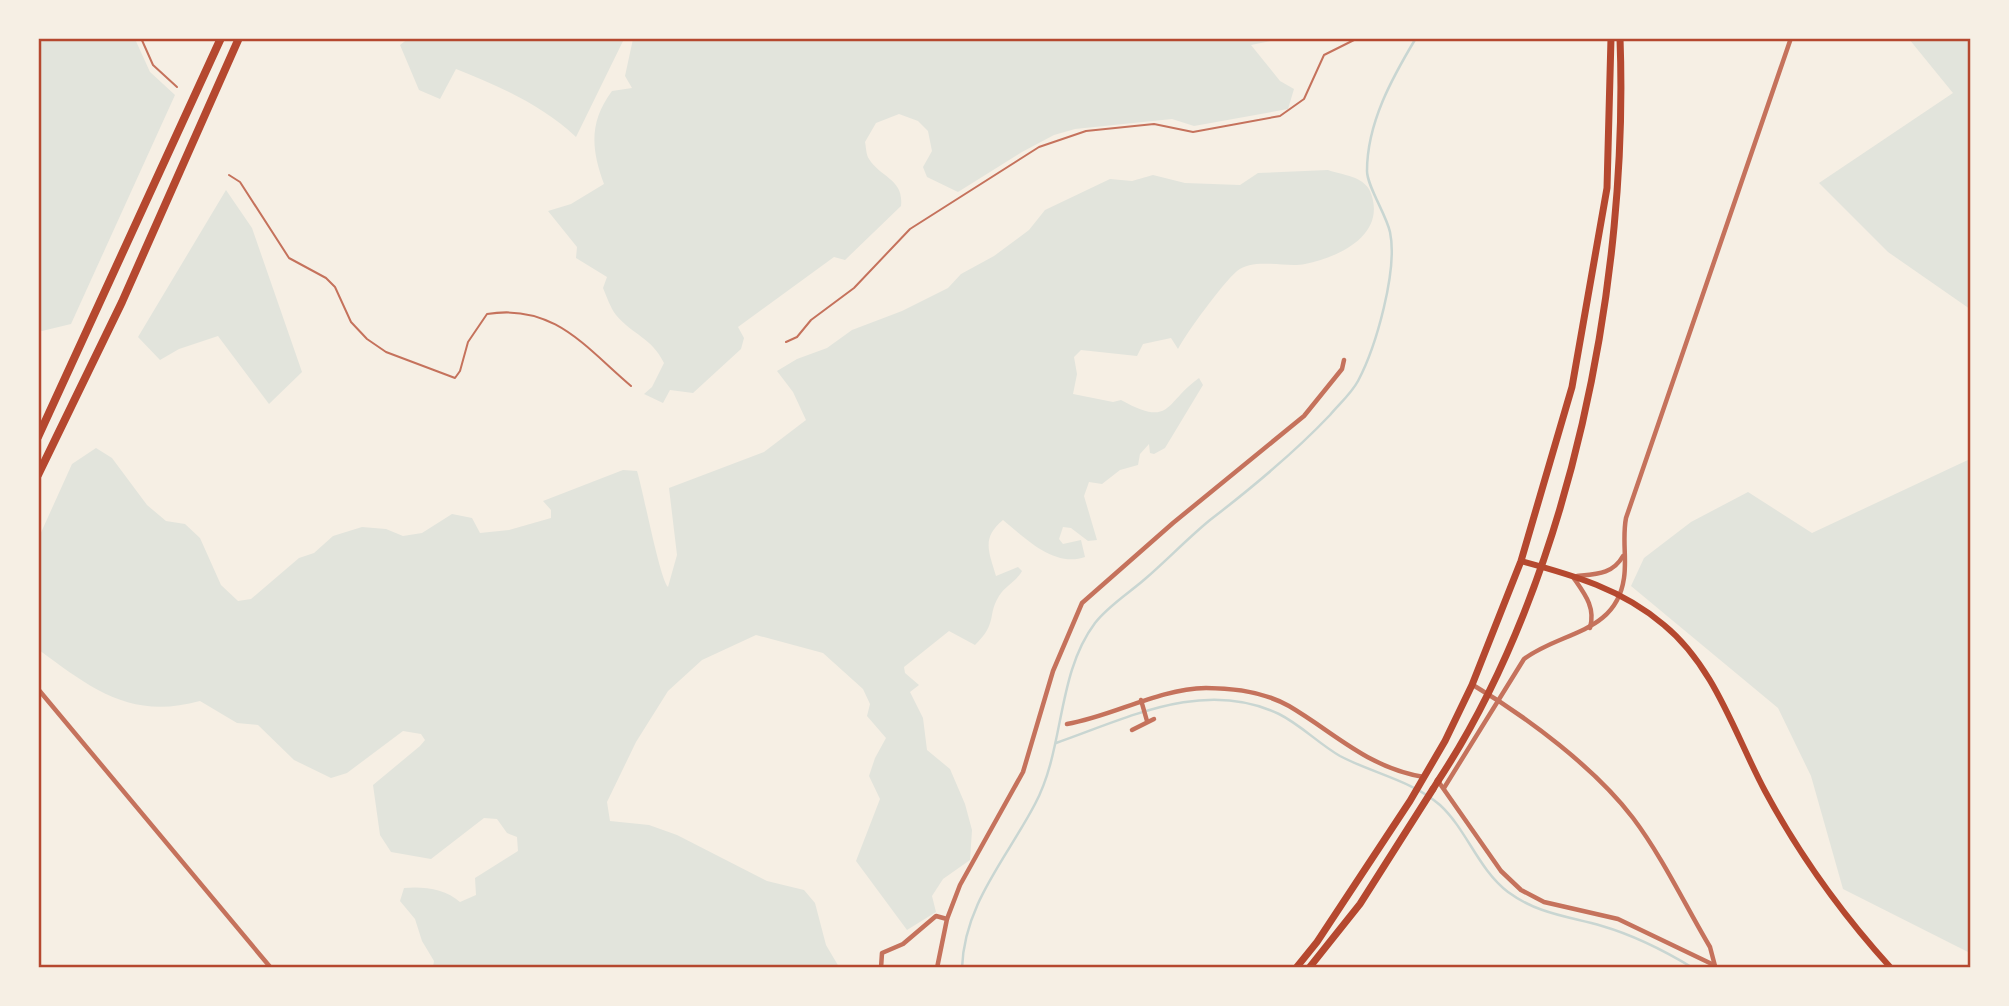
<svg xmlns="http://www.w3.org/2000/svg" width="2009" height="1006" viewBox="0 0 2009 1006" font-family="'PT Sans Narrow',sans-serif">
<rect width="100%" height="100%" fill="#f6efe4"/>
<g fill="#e2e4dc">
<path d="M409 38H624V39L576 137C542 105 499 86 456 69L440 99 419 90 400 45Z"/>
<polygon points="38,39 135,39 150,72 175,95 71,324 42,331 38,329"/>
<path d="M633 39H1280L1251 45 1280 81 1294 89 1288 109 1194 126 1172 119 1075 129 1054 135 1022 152 958 192 927 177 923 167 932 151 928 131 918 121 899 114 876 123 865 142C866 146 866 155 869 159 881 178 904 179 901 206L845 260 834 257 738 327 744 338 741 349 693 393 670 390 663 403 644 394 652 387 664 363C651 337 634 336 616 315 610 307 607 297 603 288L607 277 576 258 577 247 548 211 571 204 604 184C591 149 589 122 612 91L632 88 625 76Z"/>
<polygon points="1909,39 1970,39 1970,309 1888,252 1819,183 1953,93"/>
<path d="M1328 170C1342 175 1363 176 1370 191 1388 234 1340 257 1305 264 1285 268 1254 257 1237 271 1223 283 1187 332 1178 349L1171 338 1143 344 1137 356 1081 350 1074 357 1077 374 1073 394 1113 402 1121 400C1172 428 1164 403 1199 378L1203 385 1165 448 1154 454 1150 453 1149 444 1140 454 1138 465 1120 470 1102 484 1089 482 1084 496 1097 540 1088 541 1071 528 1063 527 1059 539 1063 544 1081 540 1085 557C1054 568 1024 537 1003 520 981 538 989 552 996 576L1018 567 1022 571C1016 582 1005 586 999 596 987 615 998 623 975 645L949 631 904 667 905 673 919 685 910 692 923 718 927 750 950 769 965 804 972 830 970 860 943 879 932 896 936 912 907 930 856 861 880 799 869 776 875 758 886 738 867 716 870 704 863 689 823 653 756 635 702 660 668 691 636 742 607 802 610 821 649 825 677 835 767 881 804 890 815 903 826 945 839 967H433L434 961 422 941 415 919 400 901 404 888C423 886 446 889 460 902L476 895 475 878 518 851 517 837 507 833 497 819 484 818 431 859 391 852 380 835 373 785 420 746 425 740 421 734 403 731 347 773 331 778 294 760 258 725 237 723 200 701C131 720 92 689 39 650V537L72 464 96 448 112 458 147 505 166 521 185 524 200 538 221 585 238 601 251 599 299 558 314 553 333 536 362 527 386 529 403 536 422 533 452 514 472 518 480 533 509 530 551 518V510L543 501 623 470 637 471C643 490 660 580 668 587L677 555 669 488 764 452 806 420 793 392 777 371 797 359 827 348 852 330 902 311 948 288 961 274 994 256 1029 230 1045 210 1110 179 1132 181 1153 175 1185 183 1240 185 1258 173Z"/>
<polygon points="226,190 252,228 302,372 269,404 218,336 179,349 160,360 138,337"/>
<polygon points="1970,459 1970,953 1843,889 1811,776 1778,708 1631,586 1644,558 1691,522 1748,492 1812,533"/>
</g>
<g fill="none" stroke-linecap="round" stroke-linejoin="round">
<g stroke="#c9d6d2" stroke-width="2.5">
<path d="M1056 743C1128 718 1204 678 1279 714 1301 725 1319 744 1340 756 1372 773 1413 781 1440 805 1467 830 1478 869 1508 892 1538 914 1567 916 1602 926 1633 935 1665 951 1693 968"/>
<path d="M962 968C964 904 1007 858 1035 804 1065 748 1056 675 1095 623 1108 606 1129 593 1145 579 1167 560 1188 538 1210 520 1253 487 1293 454 1330 415 1339 404 1351 394 1358 381 1376 347 1398 270 1390 232 1386 214 1367 186 1367 171 1367 123 1392 78 1416 38"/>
</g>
<g stroke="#c5725c" stroke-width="2">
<polyline points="141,38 153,65 177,87"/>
<path d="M229 175 240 182 289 258 326 278 335 287 351 322 367 339 386 352 455 378 460 371 468 342 487 314C554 303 586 348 631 386"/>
<polyline points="786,342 797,337 811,320 854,288 910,229 1039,147 1086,131 1154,124 1193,132 1280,116 1304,99 1324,55 1358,38"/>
</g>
<g stroke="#c5725c" stroke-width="4.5">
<path d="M1577 576C1597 574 1613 574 1623 556"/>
<path d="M1573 577C1584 593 1596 607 1590 628"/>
<path d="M1473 685C1527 717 1595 768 1633 818 1663 858 1685 905 1710 947L1715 966"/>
<polyline points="38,689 271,968"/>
<polyline points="1141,700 1147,721"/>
<path d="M1067 724C1114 716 1157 689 1206 688 1234 688 1264 692 1289 706 1335 733 1368 768 1424 777"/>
<polyline points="1132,730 1154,719"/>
<polyline points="1438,781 1501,871 1521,890 1544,902 1618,919 1714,965"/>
<path d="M1444 788 1524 659C1561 631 1616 634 1624 578 1627 558 1622 539 1626 518L1791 38"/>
<polyline points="947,919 960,885 1023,772 1053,671 1082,603 1173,523 1304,416 1342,369 1344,360"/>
<polyline points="881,968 882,953 903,944 936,916 947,919 937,968"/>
</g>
<path stroke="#b5482f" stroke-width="6" d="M1521 561C1573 575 1622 589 1664 625 1715 667 1735 735 1765 791 1800 856 1841 913 1891 968"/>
<g stroke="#b5482f" stroke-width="7">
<path d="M1438 781C1571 579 1629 278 1620 38"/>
<polyline points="1296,968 1317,942 1410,801 1445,741 1472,685 1521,561 1572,387 1607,188 1611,38"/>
<polyline points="1309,968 1360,904 1433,789"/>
</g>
<polyline stroke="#b5482f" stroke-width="7" points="1433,789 1438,781"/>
<g stroke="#b5482f" stroke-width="8">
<polyline points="38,437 221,38"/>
<polyline points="38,475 122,302 239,38"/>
</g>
</g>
<rect width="2009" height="1006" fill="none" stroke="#f6efe4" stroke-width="80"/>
<rect x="40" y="40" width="1929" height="926" fill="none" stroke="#b5482f" stroke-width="2.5"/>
</svg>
